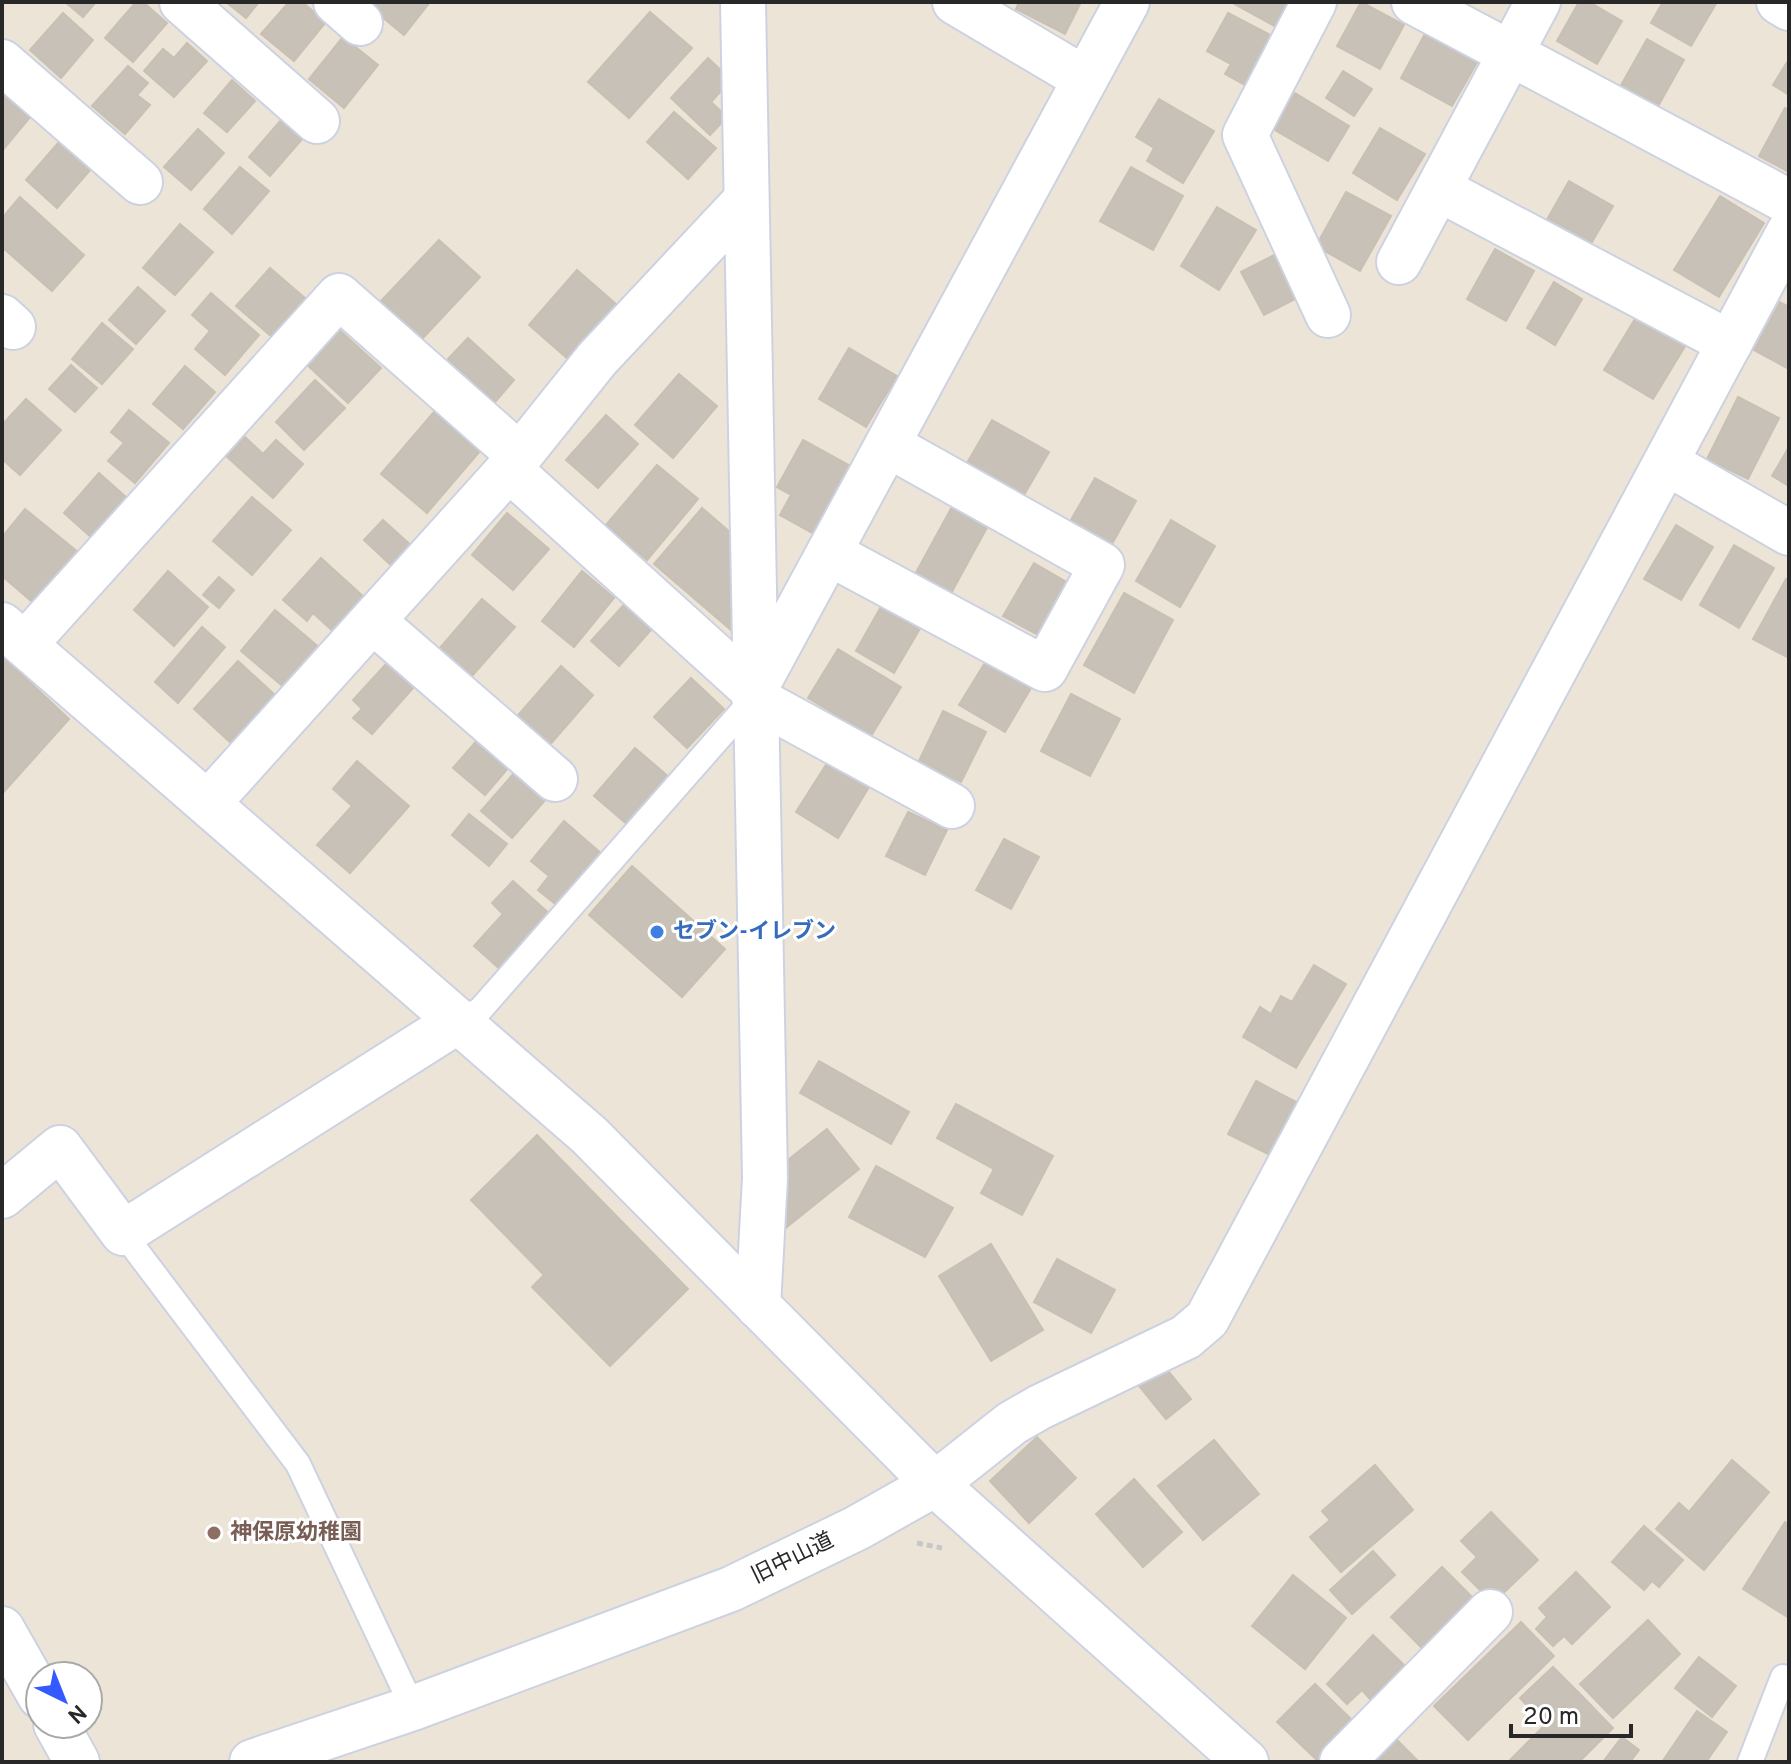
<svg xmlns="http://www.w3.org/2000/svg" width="1791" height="1764" viewBox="0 0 1791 1764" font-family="Overpass,'Noto Sans JP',sans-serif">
<rect width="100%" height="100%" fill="#ede4d8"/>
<g fill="#c8c1b8" stroke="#c8c0b2" stroke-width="2">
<polygon points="65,2 96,2 83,17"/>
<polygon points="136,2 143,2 167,23 133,62 105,38"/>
<polygon points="226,2 259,2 246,18"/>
<polygon points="289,2 302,2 326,22 294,61 261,34"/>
<polygon points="364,2 430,2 404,35"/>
<polygon points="1019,2 1081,2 1065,34 1016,9"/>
<polygon points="1231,2 1292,2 1278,28"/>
<polygon points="1361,2 1404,25 1380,69 1337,46"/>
<polygon points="1579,2 1589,2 1622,21 1597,64 1557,41"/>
<polygon points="1663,2 1717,2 1691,46 1651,23"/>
<polygon points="650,12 692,48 629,118 588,82"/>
<polygon points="63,13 93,40 61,78 30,50"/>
<polygon points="1228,13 1278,39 1252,89 1225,74 1231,64 1207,51"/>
<polygon points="1427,30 1479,59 1452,106 1401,78"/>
<polygon points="343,37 378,65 344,108 309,79"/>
<polygon points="1647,39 1684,60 1657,108 1620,87"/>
<polygon points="187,43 207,61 174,97 144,71 163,49 174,58"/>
<polygon points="708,58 731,80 711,102 727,117 710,135 671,98"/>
<polygon points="1789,59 1789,95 1773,85"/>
<polygon points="128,66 148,83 137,95 150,105 125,134 92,106"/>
<polygon points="1343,71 1372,89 1354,116 1326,98"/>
<polygon points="232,80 255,101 227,132 204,113"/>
<polygon points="2,90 32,115 2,151"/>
<polygon points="1295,93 1349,126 1328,161 1273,129"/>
<polygon points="1159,99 1214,131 1183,183 1147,161 1154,148 1136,137"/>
<polygon points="1785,108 1789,111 1789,172 1759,156"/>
<polygon points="674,112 716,148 688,179 647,142"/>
<polygon points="282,119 303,138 270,176 249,157"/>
<polygon points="1380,128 1425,154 1397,200 1353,173"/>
<polygon points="198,129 224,153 191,190 164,167"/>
<polygon points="59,142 91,169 57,208 26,180"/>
<polygon points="240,167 269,191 232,234 204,209"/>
<polygon points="1131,167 1183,196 1153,250 1100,221"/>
<polygon points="1569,181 1613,206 1589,247 1545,223"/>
<polygon points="1346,192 1391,216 1360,271 1316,246"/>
<polygon points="1720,196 1764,223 1719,297 1674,270"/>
<polygon points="20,197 84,255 52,291 2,247 2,218"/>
<polygon points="1217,207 1256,230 1219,290 1181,266"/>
<polygon points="180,224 213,252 175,295 143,268"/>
<polygon points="439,240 480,277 422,339 381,301"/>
<polygon points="1495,249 1534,271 1506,321 1467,299"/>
<polygon points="1274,255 1297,298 1264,315 1241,272"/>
<polygon points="270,268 305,298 272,337 236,306"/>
<polygon points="577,270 616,304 568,359 529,325"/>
<polygon points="1554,282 1582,299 1555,345 1527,328"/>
<polygon points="138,287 165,311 136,344 109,320"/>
<polygon points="211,293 259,335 225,375 195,349 210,331 192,315"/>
<polygon points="1780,302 1789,307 1789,369 1754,350"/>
<polygon points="1638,314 1687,343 1653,399 1604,370"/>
<polygon points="102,323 133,349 102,384 72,359"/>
<polygon points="336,327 381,368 348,403 304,362"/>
<polygon points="468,338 514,380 495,402 448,359"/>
<polygon points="849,348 897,376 866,427 819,399"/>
<polygon points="71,365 97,388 75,412 49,389"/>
<polygon points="185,366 215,392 183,429 153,404"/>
<polygon points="679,374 717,406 673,458 635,425"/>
<polygon points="315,380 345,408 304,450 276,422"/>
<polygon points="1738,397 1779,418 1748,479 1707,459"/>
<polygon points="26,399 61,430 20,475 2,459 2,425"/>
<polygon points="129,410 169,443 135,483 108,461 124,443 111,432"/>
<polygon points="434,412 480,451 427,513 381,474"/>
<polygon points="606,415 638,444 598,488 566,460"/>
<polygon points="992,420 1049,452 1024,495 967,463"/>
<polygon points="245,437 263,454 276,440 303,464 273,498 227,457"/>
<polygon points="803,440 852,467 814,534 780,515 791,495 777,487"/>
<polygon points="1789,447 1789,486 1772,476"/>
<polygon points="657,465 698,499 647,560 606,525"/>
<polygon points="99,473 127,498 92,538 64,513"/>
<polygon points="1095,478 1136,501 1108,551 1067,527"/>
<polygon points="252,497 291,530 252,575 213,541"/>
<polygon points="953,505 989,524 949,597 913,578"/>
<polygon points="702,508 731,533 731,630 654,564"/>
<polygon points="25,509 79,553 36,605 2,576 2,537"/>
<polygon points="507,513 549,549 513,590 472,555"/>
<polygon points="383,520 414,548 395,569 364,540"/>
<polygon points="1171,520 1215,546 1180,607 1136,581"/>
<polygon points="1676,525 1713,547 1681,600 1644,579"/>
<polygon points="1734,545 1774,568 1739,628 1700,605"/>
<polygon points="321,558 365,598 334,632 313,613 307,621 283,600"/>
<polygon points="1034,563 1070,584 1040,636 1003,616"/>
<polygon points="168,571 208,607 174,646 134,610"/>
<polygon points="582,571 614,598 574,647 542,621"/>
<polygon points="219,577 234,590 219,608 203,595"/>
<polygon points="1786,579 1789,581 1789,658 1753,639"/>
<polygon points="1124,593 1173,620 1134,693 1084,665"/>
<polygon points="631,597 658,622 619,666 591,641"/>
<polygon points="482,599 515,627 472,676 440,648"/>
<polygon points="883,603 922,625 894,673 856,651"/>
<polygon points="275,610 320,648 286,689 241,651"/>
<polygon points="202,627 225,647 178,703 155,682"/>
<polygon points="838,649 901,687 871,736 808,698"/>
<polygon points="2,656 69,719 2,794"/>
<polygon points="238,661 275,695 231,743 194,709"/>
<polygon points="986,661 1031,688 1005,732 959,705"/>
<polygon points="387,663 413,688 372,734 353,718 362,709 353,700"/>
<polygon points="561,666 593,695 547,748 514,720"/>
<polygon points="691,678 724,709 687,748 654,717"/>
<polygon points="1071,694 1120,719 1090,776 1041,751"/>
<polygon points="943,711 986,732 961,782 918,763"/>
<polygon points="479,738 510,766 485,795 453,768"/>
<polygon points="635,748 669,777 628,825 594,796"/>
<polygon points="831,757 872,782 838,838 796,812"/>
<polygon points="357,761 409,806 350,873 317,845 352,806 333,789"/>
<polygon points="515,772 546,799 512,838 481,811"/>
<polygon points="908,812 947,830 925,875 886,856"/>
<polygon points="469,814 507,844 489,866 452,835"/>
<polygon points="564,821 602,854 558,906 538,890 549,876 531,861"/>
<polygon points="1004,839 1039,857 1011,909 976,890"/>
<polygon points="632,866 725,949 682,997 589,915"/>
<polygon points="513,881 552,916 502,971 474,946 503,914 492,903"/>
<polygon points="1314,965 1346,984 1296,1068 1243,1037 1260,1007 1271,1014 1281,996 1292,1002"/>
<polygon points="819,1061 909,1112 891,1144 800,1093"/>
<polygon points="1256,1081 1298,1103 1270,1155 1228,1134"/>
<polygon points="956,1104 1053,1156 1022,1215 981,1193 994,1169 937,1138"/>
<polygon points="827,1129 859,1169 787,1227 788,1160"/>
<polygon points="537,1135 688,1289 610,1366 532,1287 544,1275 471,1200"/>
<polygon points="876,1166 953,1208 925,1257 849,1217"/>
<polygon points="991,1244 1043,1330 991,1361 939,1276"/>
<polygon points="1057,1259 1115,1290 1091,1333 1034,1302"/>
<polygon points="1164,1366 1191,1399 1166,1419 1139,1386"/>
<polygon points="1037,1437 1076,1478 1029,1523 990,1481"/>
<polygon points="1214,1440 1259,1494 1203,1540 1158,1486"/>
<polygon points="1732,1460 1769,1492 1704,1570 1656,1529 1679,1503 1689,1512"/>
<polygon points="1375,1465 1413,1510 1341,1572 1310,1537 1330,1520 1322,1511"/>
<polygon points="1134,1479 1182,1532 1143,1567 1096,1514"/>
<polygon points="1491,1512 1538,1560 1493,1603 1462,1572 1477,1557 1461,1541"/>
<polygon points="1785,1522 1789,1524 1789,1618 1743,1589"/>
<polygon points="1644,1526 1683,1560 1659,1587 1652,1581 1644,1590 1612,1562"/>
<polygon points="1373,1551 1395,1575 1352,1614 1330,1590"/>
<polygon points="1442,1567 1474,1599 1423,1649 1391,1617"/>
<polygon points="1576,1572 1610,1607 1572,1644 1564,1636 1553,1646 1536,1629 1547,1617 1539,1608"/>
<polygon points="1293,1575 1346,1618 1305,1669 1252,1626"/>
<polygon points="1648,1620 1680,1654 1613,1718 1580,1684"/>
<polygon points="1521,1622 1554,1656 1468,1740 1434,1706"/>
<polygon points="1373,1635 1404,1665 1370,1699 1362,1690 1347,1704 1327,1684"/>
<polygon points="1699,1657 1736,1686 1712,1717 1675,1688"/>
<polygon points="1553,1667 1578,1692 1545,1725 1520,1698"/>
<polygon points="1315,1684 1355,1723 1318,1761 1277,1722"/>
<polygon points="1578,1692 1613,1728 1579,1762 1508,1762"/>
<polygon points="1697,1711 1727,1732 1706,1762 1662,1762"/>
<polygon points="1622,1737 1639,1750 1630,1762 1603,1762"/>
<polygon points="1395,1738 1419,1762 1371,1762"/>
</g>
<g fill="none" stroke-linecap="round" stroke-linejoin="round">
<g stroke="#cdd2e3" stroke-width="28">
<g id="lane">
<polyline points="458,1021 480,1010 754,698"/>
<polyline points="123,1233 298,1464 413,1708"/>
<polyline points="1750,1762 1783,1677"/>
</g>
</g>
<g stroke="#cdd2e3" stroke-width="48">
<g id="street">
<polyline points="182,2 317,121"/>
<polyline points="336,2 360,23"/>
<polyline points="743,2 765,1178 758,1306"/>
<polyline points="955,2 1085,79"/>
<polyline points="1314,2 1245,135 1328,315"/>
<polyline points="1414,2 1789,202"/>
<polyline points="1779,2 1789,8"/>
<polyline points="2,62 140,182"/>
<polyline points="1439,189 1730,343"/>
<polyline points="1399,262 1538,2"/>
<polyline points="2,317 13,327"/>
<polyline points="1667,463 1789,533"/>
<polyline points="509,469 597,359 746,200"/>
<polyline points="829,553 1045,669 1102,565 890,446"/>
<polyline points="374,622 555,779"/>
<polyline points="25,644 339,296 518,454"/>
<polyline points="755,689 1127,2"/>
<polyline points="754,698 952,806"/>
<polyline points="209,802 509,469 754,691"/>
<polyline points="2,1196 60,1148 123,1233 458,1021"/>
<polyline points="935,1484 1012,1423 1040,1407 1186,1337 1207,1319 1789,232"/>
<polyline points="2,1629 40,1696"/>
<polyline points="56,1724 77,1762"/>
<polyline points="1342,1762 1490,1612"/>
</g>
</g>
<g stroke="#cdd2e3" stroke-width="48">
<g id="secondary">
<polyline points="2,625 589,1135 935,1484"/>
<polyline points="252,1762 413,1708 731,1589 857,1528 935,1484 1246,1762"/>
</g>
</g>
<polyline stroke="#c7c7c7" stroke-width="5" stroke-dasharray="6 4" stroke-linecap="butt" points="917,1543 942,1548"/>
<use href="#lane" stroke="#fff" stroke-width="24"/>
<use href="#street" stroke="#fff" stroke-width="44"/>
<use href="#secondary" stroke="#fff" stroke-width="44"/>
</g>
<circle fill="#3f7fe0" stroke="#fff" stroke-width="3" cx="657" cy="932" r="8"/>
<circle fill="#8d6e63" stroke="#fff" stroke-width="3" cx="214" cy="1533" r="8"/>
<g text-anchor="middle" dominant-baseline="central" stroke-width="6" stroke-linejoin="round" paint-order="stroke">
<g font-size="22" font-weight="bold" fill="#366cbe" stroke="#fff" text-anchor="start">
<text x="673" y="932">セブン-イレブン</text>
</g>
<g font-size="22" font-weight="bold" fill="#785e54" stroke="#fff" text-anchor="start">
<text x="230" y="1533">神保原幼稚園</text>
</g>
<g font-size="22" fill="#282828" stroke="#fff">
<text transform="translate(793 1559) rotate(-26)">旧中山道</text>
</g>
</g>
<rect width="1791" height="1764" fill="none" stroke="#282828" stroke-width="8"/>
<g transform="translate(64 1700) rotate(137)"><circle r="38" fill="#ffffff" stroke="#a9a9a9" stroke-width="2"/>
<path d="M0-6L14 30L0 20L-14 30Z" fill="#3359ff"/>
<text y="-12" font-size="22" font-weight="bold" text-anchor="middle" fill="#282828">N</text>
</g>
<path d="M1511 1724v12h120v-12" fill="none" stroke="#282828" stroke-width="4"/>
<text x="1523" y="1724" font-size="24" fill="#282828" stroke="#ffffff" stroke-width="6" paint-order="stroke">20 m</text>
</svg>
